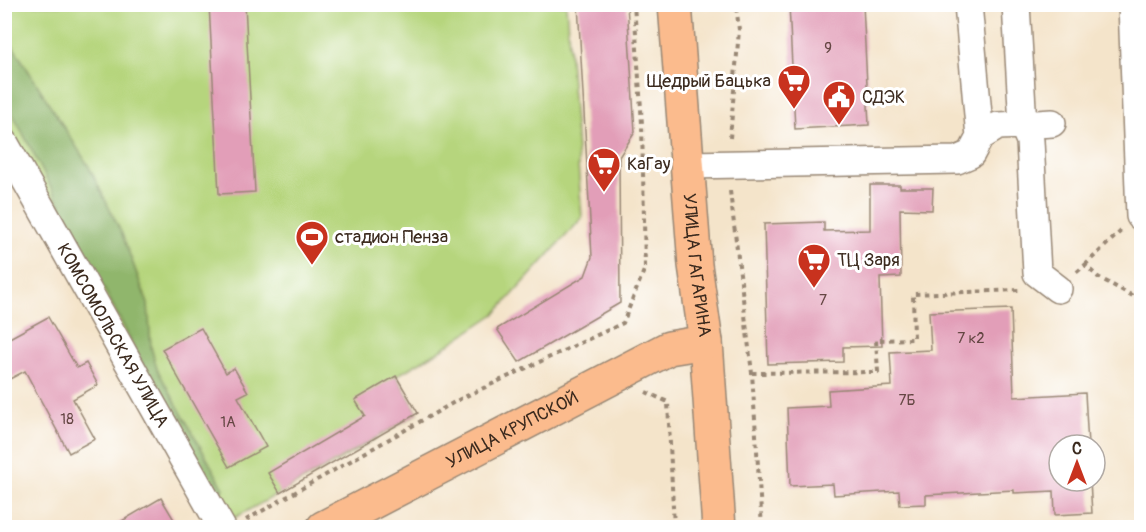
<svg xmlns="http://www.w3.org/2000/svg" width="1146" height="532" viewBox="0 0 1146 532" font-family="Pangolin,sans-serif">
<rect width="100%" height="100%" fill="#fff"/>
<filter id="ink" filterUnits="userSpaceOnUse"><feTurbulence type="fractalNoise" baseFrequency=".0167" numOctaves="2"/><feDisplacementMap in="SourceGraphic" scale="12" xChannelSelector="R" yChannelSelector="G"/><feConvolveMatrix kernelMatrix="1 2 1 2 8 2 1 2 1" color-interpolation-filters="sRGB"/></filter>
<filter id="wash" filterUnits="userSpaceOnUse"><feTurbulence type="fractalNoise" baseFrequency=".008" numOctaves="4" result="noise"/><feDisplacementMap in="SourceGraphic" scale="24" xChannelSelector="R" yChannelSelector="G"/><feGaussianBlur stdDeviation="1.35" result="paint"/><feColorMatrix in="noise" values="0 0 0 0 0 0 0 0 0 0 0 0 0 0 0 0 0 1.4 0 .05"/><feComposite in="paint" operator="in"/></filter>
<g filter="url(#wash)">
<rect width="100%" height="100%" fill="#f4e4ca"/>
<polygon fill="#b6d57d" stroke="#78804e" stroke-width="1.5" points="4,5 566,5 582,218 496,313 439,351 396,376 418,413 338,461 227,522 5,122"/>
<polygon fill="#90b66c" stroke="#667045" stroke-width="1.5" points="4,32 88,165 122,234 148,304 151,347 157,369 224,489 220,494 207,495 124,327 5,99"/>
<g id="blocks">
<g fill="#e29eb8">
<polygon points="209,4 245,4 255,192 219,194"/>
<polygon points="578,4 627,4 635,132 619,157 620,303 519,362 497,329 585,276 592,257"/>
<polygon points="789,4 863,4 869,125 795,129"/>
<polygon points="870,185 900,185 900,188 933,188 932,210 900,209 901,277 880,278 882,346 843,347 843,362 768,364 764,224 824,222 824,231 870,230"/>
<polygon points="1011,309 1014,397 1085,393 1088,445 1059,445 1059,481 1090,481 1092,513 1055,515 1054,491 1014,493 1014,490 926,495 926,504 900,505 899,491 834,495 833,484 790,486 787,408 829,406 828,390 892,386 890,352 931,350 929,312"/>
<polygon points="48,317 77,368 86,363 98,385 73,399 95,439 69,453 25,371 4,382 4,341"/>
<polygon points="201,328 226,373 234,368 248,392 238,397 266,447 229,467 162,349"/>
<polygon points="396,376 418,413 280,493 268,473 365,416 355,400"/>
<polygon points="161,498 179,528 110,528"/>
</g>
</g>
</g>
<g filter="url(#ink)">
<use href="#blocks" fill-opacity="0" stroke="#988774" stroke-width="1.5"/>
<g fill="none" stroke-linecap="round" stroke-linejoin="round">
<g stroke="#988774" stroke-width="30">
<g id="minor">
<polyline points="968,4 980,137"/>
<polyline points="1016,4 1023,125 1052,123"/>
<polyline points="1132,4 1140,216"/>
<path id="s1" d="M4 142 222 528"/>
<polyline points="688,165 957,160 971,154 980,137 998,126 1023,125 1030,141 1037,273 1058,289"/>
</g>
</g>
<g stroke="#988774" stroke-width="36">
<g id="major">
<path id="s2" d="M675 4 695 265 706 342 719 528"/>
<path id="s3" d="M323 528 669 348 706 342"/>
</g>
</g>
<g stroke="#988774" stroke-width="4" stroke-dasharray="4.5 4.5" stroke-linecap="butt">
<polyline points="730,138 739,30 736,4"/>
<polyline points="730,191 752,373 762,528"/>
<polyline points="1085,265 1121,231"/>
<polyline points="1077,272 1085,265 1098,277 1142,301"/>
<polyline points="752,373 878,372 876,340 914,339 913,294 1019,290"/>
<polyline points="646,392 668,402 674,528"/>
<polyline points="246,520 460,399 623,323 645,268 642,124 634,4"/>
</g>
<use href="#minor" stroke="#fff" stroke-width="27"/>
<use href="#major" stroke="#fbbb8d" stroke-width="33"/>
</g>
</g>
<defs>
<g id="supermarket-pin" transform="scale(1.725)"><path d="M0 17L-7.5 6A9.5 9.5 0 1 1 7.5 6Z" fill="#c8321e" stroke="#fff"/><path d="M-6-5.5h2.5l.6 2H6L4.5 2H-2.5L-4.4-4H-6ZM-1.5 3.2a1.3 1.3 0 1 0 .1 0ZM3 3.2a1.3 1.3 0 1 0 .1 0Z" fill="#fff"/></g>
<g id="civic-pin" transform="scale(1.725)"><path d="M0 17L-7.5 6A9.5 9.5 0 1 1 7.5 6Z" fill="#c8321e" stroke="#fff"/><path d="M-.6-6.5H3V-4.5H.6V-3L4-1V1h2V6H-6V1h2V-1L-.6-3ZM-1.2 2.5V6h2.4V2.5Z" fill="#fff"/></g>
<g id="stadium-pin" transform="scale(1.725)"><path d="M0 17L-7.5 6A9.5 9.5 0 1 1 7.5 6Z" fill="#c8321e" stroke="#fff"/><path d="M0-5a6.5 5 0 1 0 0 10a6.5 5 0 1 0 0-10ZM-3.5-1.8h7v3.6h-7Z" fill="#fff"/></g>
</defs>
<g fill-rule="evenodd">
<use href="#supermarket-pin" x="794" y="81"/>
<use href="#civic-pin" x="839" y="97"/>
<use href="#supermarket-pin" x="604" y="164"/>
<use href="#stadium-pin" x="312" y="237"/>
<use href="#supermarket-pin" x="814" y="260"/>
</g>
<g text-anchor="middle" dominant-baseline="central" stroke-width="6" stroke-linejoin="round" paint-order="stroke">
<g font-size="15" fill="#654744">
<text x="828" y="48">9</text>
<text x="823" y="300">7</text>
<text x="971" y="338">7 к2</text>
<text x="907" y="400">7Б</text>
<text x="67" y="419">18</text>
<text x="228" y="422">1А</text>
</g>
<g font-size="18" fill="#3b2a1e" stroke="#fff" text-anchor="start">
<text x="771" y="81" text-anchor="end">Щедрый Бацька</text>
<text x="862" y="97">СДЭК</text>
<text x="627" y="164">КаГау</text>
<text x="335" y="237">стадион Пенза</text>
<text x="837" y="260">ТЦ Заря</text>
</g>
<g font-size="18" fill="#3b2a1e" stroke="#fff">
<text stroke="none"><textPath href="#s2" startOffset="262">УЛИЦА ГАГАРИНА</textPath></text>
<text stroke="none"><textPath href="#s1" startOffset="222">КОМСОМОЛЬСКАЯ УЛИЦА</textPath></text>
<text stroke="none"><textPath href="#s3" startOffset="213">УЛИЦА КРУПСКОЙ</textPath></text>
</g>
</g>
<rect width="1146" height="532" fill="none" stroke="#fff" stroke-width="24"/>
<g transform="translate(1077 463)"><circle r="28" fill="#ffffff" stroke="#b1aaa5" stroke-width="1.5"/>
<path d="M0-4.5L10 22L0 15L-10 22Z" fill="#c8321e"/>
<text y="-9" font-size="16" font-weight="bold" text-anchor="middle" fill="#3b2a1e">С</text>
</g>
</svg>
